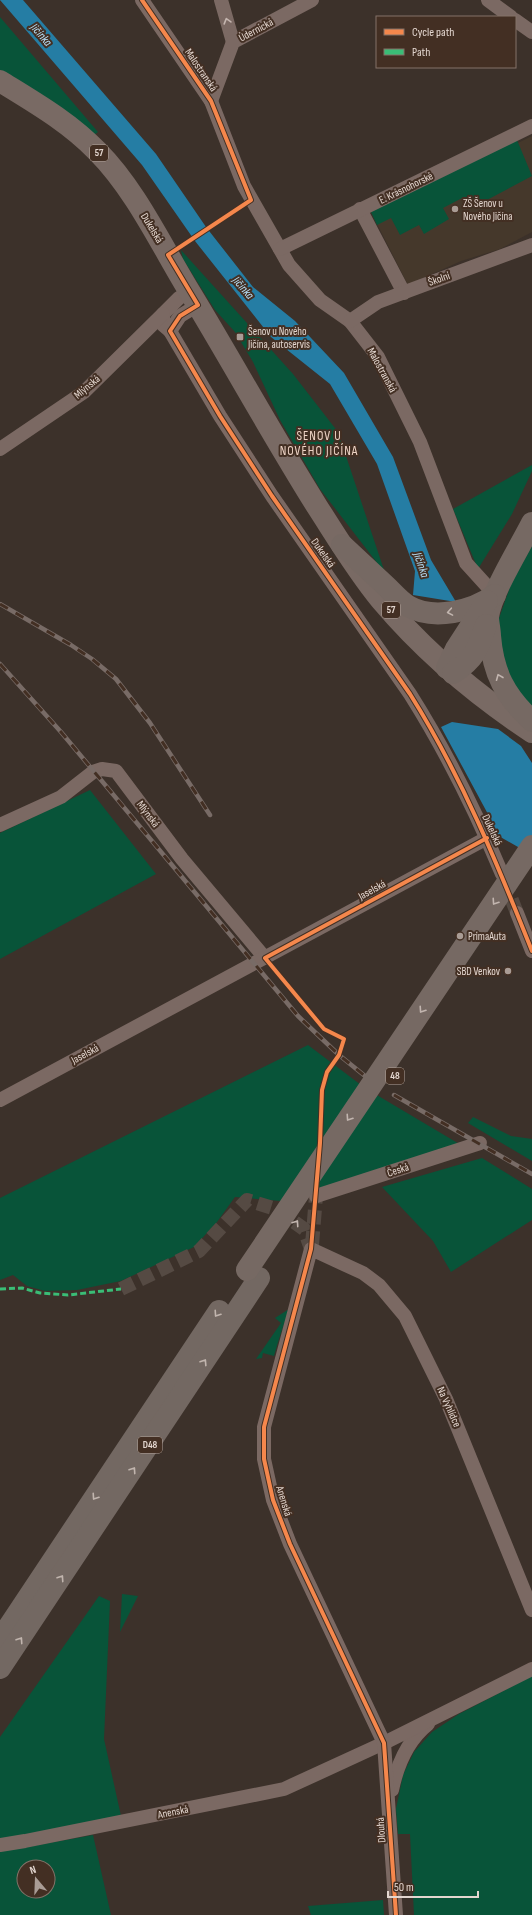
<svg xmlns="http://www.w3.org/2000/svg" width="532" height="1915" viewBox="0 0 532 1915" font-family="'Sofia Sans Condensed',sans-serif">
<rect width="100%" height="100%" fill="#3c312a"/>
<polygon fill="#45382b" points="532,136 532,232 500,249 461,261 408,285 371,212 517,140 518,143"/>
<g fill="#085439" fill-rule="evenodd">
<polygon points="0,17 98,132 94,135 0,70"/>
<polygon points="517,140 532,176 470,209 464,197 443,208 449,219 424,234 419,225 400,235 391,218 377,225 371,212"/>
<polygon points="181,250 293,374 338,432 385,573 320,489 280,420 253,362 235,332 215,310 183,259"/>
<polygon points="532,465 532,471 512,514 478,569 453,509"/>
<polygon points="532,546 532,714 511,690 497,624 511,584"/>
<polygon points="90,790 156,874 0,959 0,833"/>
<polygon points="308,1045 365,1088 461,1145 281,1201 235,1197 217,1222 194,1247 121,1281 77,1290 45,1291 27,1286 13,1275 0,1280 0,1198"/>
<polygon points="473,1117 511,1136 532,1139 532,1161 468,1123"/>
<polygon points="482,1158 532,1189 532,1220 451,1272 433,1241 382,1187"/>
<path d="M289 1309C284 1325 278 1340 274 1356L263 1353 262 1358 256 1359 281 1323 275 1318Z"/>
<polygon points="122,1594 138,1596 120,1632"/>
<polygon points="99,1596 110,1601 104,1739 121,1816 0,1840 0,1737"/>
<polygon points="532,1676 532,1915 414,1915 410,1834 398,1834 396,1809 403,1775 414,1752 432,1732 459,1714"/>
<path d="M93 1835 111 1915H0V1850L27 1847ZM24 1867H48V1891H24Z"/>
<polygon points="383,1900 384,1915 311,1915 308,1906"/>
</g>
<g fill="#257da4">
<polygon points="0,0 23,0 156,154 206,227 253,287 295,321 344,373 393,457 431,560 456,602 413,595 415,571 377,464 330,384 271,337 195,241 142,165"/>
<polygon points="452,722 498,729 521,746 532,763 532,855 497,835 489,816 441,727"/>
</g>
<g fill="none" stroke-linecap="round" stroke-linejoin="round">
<g stroke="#554a43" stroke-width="14" stroke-dasharray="14 7" stroke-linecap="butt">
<polyline points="504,880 517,913"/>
<polyline points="312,1245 316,1196"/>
<polyline points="121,1289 199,1251 247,1200 276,1209 304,1229 311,1249"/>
</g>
<g stroke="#7b6963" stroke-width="14">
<polyline points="142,0 211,101 244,186 289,265 320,300 350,321 378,357 420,442 466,563 495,595"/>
<polyline points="221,0 233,42"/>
<polyline points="488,0 511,17"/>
<polyline points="515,20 532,32"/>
<polyline points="211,101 233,42 312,0"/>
<polyline points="360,209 404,293"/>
<polyline points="280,249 532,126"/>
<path d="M189 292 179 298 163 314V325L170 331 220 416 272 496 410 694C446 751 476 812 502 874"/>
<polyline points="350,321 378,302 532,245"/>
<polyline points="170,331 180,316 198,305"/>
<polyline points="0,449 84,392 163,314"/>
<polyline points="0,825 61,797 93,772 102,769 116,771 182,859 265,958"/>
<polyline points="517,913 532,951"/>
<polyline points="0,1100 487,838"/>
<polyline points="316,1196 480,1143"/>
<path d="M392 1790C397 1766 408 1740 428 1724"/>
<polyline points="0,1845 25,1841 284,1789 384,1743 532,1669"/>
<polyline points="396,1915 384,1743 290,1544 273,1500 264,1459 264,1427 311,1249 363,1273 379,1285 405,1316 446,1399 532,1610"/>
</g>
<path stroke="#796a64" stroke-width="22" d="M0 81C34 102 69 122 97 151 136 190 162 247 191 294 234 365 274 438 318 508 338 539 357 571 381 600 424 651 476 695 532 732"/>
<g stroke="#766963" stroke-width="22">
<path d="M532 523C520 547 491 593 488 617 488 623 490 630 490 636 493 673 505 696 532 721"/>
<path d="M342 545C357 559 372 573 387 587 394 594 400 601 408 606 434 621 473 611 495 595"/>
<polyline points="447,668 456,649 487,601"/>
<path d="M453 673C475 659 478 649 486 625"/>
</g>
<g stroke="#736862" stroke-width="22">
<polyline points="0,1640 219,1311"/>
<polyline points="0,1668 259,1278"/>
</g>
<g stroke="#786b66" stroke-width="4.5">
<g id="rail">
<polyline points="0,604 71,645 92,659 116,679 150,723 210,815"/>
<polyline points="0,664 61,732 298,1016 339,1055 365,1076"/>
<polyline points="394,1095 532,1174"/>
</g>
</g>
<use href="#rail" stroke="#432f23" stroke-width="3" stroke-dasharray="9" stroke-linecap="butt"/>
<polyline stroke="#766963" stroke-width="22" points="247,1270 532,846"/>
<polyline stroke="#3abd76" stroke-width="3" stroke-dasharray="6 3" stroke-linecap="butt" points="0,1289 22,1288 40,1293 68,1295 121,1289"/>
<g stroke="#432f23" stroke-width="6">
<g id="cycleway">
<path d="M142 0 211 101 251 200 168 255 198 305 180 316 170 331 220 416 272 496 410 694C461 775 497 863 532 951"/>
<polyline points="396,1915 384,1743 290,1544 273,1500 264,1459 264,1427 311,1249 320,1143 322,1090 327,1072 339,1055 344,1039 324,1029 265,958 487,838"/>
</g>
</g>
<use href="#cycleway" stroke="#f5874c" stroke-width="4"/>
</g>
<defs><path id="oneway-chevron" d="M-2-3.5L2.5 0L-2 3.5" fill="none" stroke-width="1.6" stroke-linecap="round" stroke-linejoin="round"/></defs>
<use stroke="#c4b5af" href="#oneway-chevron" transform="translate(227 21) rotate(-106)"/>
<g stroke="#c2b5af">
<use href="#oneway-chevron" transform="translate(450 612) rotate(170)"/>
<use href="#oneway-chevron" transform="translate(499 677) rotate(-112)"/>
<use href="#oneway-chevron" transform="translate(495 902) rotate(124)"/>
<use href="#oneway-chevron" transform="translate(422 1010) rotate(124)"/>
<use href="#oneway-chevron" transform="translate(349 1118) rotate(124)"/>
<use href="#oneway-chevron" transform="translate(296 1223) rotate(-56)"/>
</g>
<g stroke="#c1b5ae">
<use href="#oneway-chevron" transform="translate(217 1314) rotate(124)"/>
<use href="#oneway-chevron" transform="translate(204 1362) rotate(-57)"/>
<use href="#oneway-chevron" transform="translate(133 1470) rotate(-56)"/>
<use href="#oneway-chevron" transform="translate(95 1497) rotate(124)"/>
<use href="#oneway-chevron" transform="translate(61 1578) rotate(-56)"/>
<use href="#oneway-chevron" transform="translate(20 1640) rotate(-56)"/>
</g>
<g fill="#a99c95" stroke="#432f23" stroke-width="1.5">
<circle cx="455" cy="209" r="4"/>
<rect x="236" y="333" width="8" height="8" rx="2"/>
<circle cx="460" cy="936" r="4"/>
<circle cx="508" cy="971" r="4"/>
</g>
<g text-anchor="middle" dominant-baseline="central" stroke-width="4" stroke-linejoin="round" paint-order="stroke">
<g fill="#432f23" stroke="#b3a49b" stroke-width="1">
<rect x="90" y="145" width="18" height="16" rx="3"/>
<rect x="382" y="602" width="18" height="16" rx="3"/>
<rect x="386" y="1068" width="18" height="16" rx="3"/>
<rect x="138" y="1437" width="24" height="16" rx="3"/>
</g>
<g font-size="10" font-weight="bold" fill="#e3d6cf">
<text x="99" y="153">57</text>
<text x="391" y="610">57</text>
<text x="395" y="1076">48</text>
<text x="150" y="1445">D48</text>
</g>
<g font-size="11" fill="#e3d6cf" stroke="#432f23">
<text transform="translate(256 30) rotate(-28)">Údernická</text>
<text transform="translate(201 70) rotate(56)">Malostranská</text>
<text transform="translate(406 188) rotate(-26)">E. Krásnohorské</text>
<text transform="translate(152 228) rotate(59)">Dukelská</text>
<text transform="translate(439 279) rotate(-20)">Školní</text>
<text transform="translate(382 370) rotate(61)">Malostranská</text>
<text transform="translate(87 387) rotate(-40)">Mlýnská</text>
<text transform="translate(323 553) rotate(55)">Dukelská</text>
<text transform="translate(148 814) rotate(53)">Mlýnská</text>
<text transform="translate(492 830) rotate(65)">Dukelská</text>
<text transform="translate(372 890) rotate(-29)">Jaselská</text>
<text transform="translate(85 1054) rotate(-28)">Jaselská</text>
<text transform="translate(398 1170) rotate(-18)">Česká</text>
<text transform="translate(449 1407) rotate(66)">Na Vyhlídce</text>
<text transform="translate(284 1501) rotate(73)">Anenská</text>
<text transform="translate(173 1812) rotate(-11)">Anenská</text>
<text transform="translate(381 1830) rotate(-94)">Dlouhá</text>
</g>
<g font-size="11" fill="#e3d6cf" stroke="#432f23" text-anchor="start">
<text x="463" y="203">ZŠ Šenov u<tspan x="463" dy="13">Nového Jičína</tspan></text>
<text x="248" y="331">Šenov u Nového<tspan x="248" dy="13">Jičína, autoservis</tspan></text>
<text x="468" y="936">PrimaAuta</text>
<text x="500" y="971" text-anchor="end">SBD Venkov</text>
</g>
<g font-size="12" font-style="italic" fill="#bae4fd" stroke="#432f23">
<text transform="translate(41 35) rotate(49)">Jičínka</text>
<text transform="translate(243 288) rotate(49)">Jičínka</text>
<text transform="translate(421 565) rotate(71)">Jičínka</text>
</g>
<g font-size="13" letter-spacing="1" fill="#eed4c6" stroke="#432f23">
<text x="319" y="436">ŠENOV U<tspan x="319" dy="15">NOVÉHO JIČÍNA</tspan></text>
</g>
</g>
<rect x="376" y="16" width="140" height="52" fill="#432f23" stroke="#837268"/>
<rect x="384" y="29" width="20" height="6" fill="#f5874c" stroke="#837268"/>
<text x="412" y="36" font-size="12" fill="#e3d6cf">Cycle path</text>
<rect x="384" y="49" width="20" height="6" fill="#3abd76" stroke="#837268"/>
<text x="412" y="56" font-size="12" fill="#e3d6cf">Path</text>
<g transform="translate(36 1879) rotate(341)"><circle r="19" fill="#432f23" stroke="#837268"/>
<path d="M0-3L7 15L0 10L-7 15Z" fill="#a99c95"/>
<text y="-6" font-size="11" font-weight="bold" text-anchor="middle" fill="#e3d6cf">N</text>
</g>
<path d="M388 1891v6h90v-6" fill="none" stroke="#e3d6cf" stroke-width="2"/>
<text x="394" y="1891" font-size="12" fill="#e3d6cf" stroke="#432f23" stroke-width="3" paint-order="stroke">50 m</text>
</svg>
